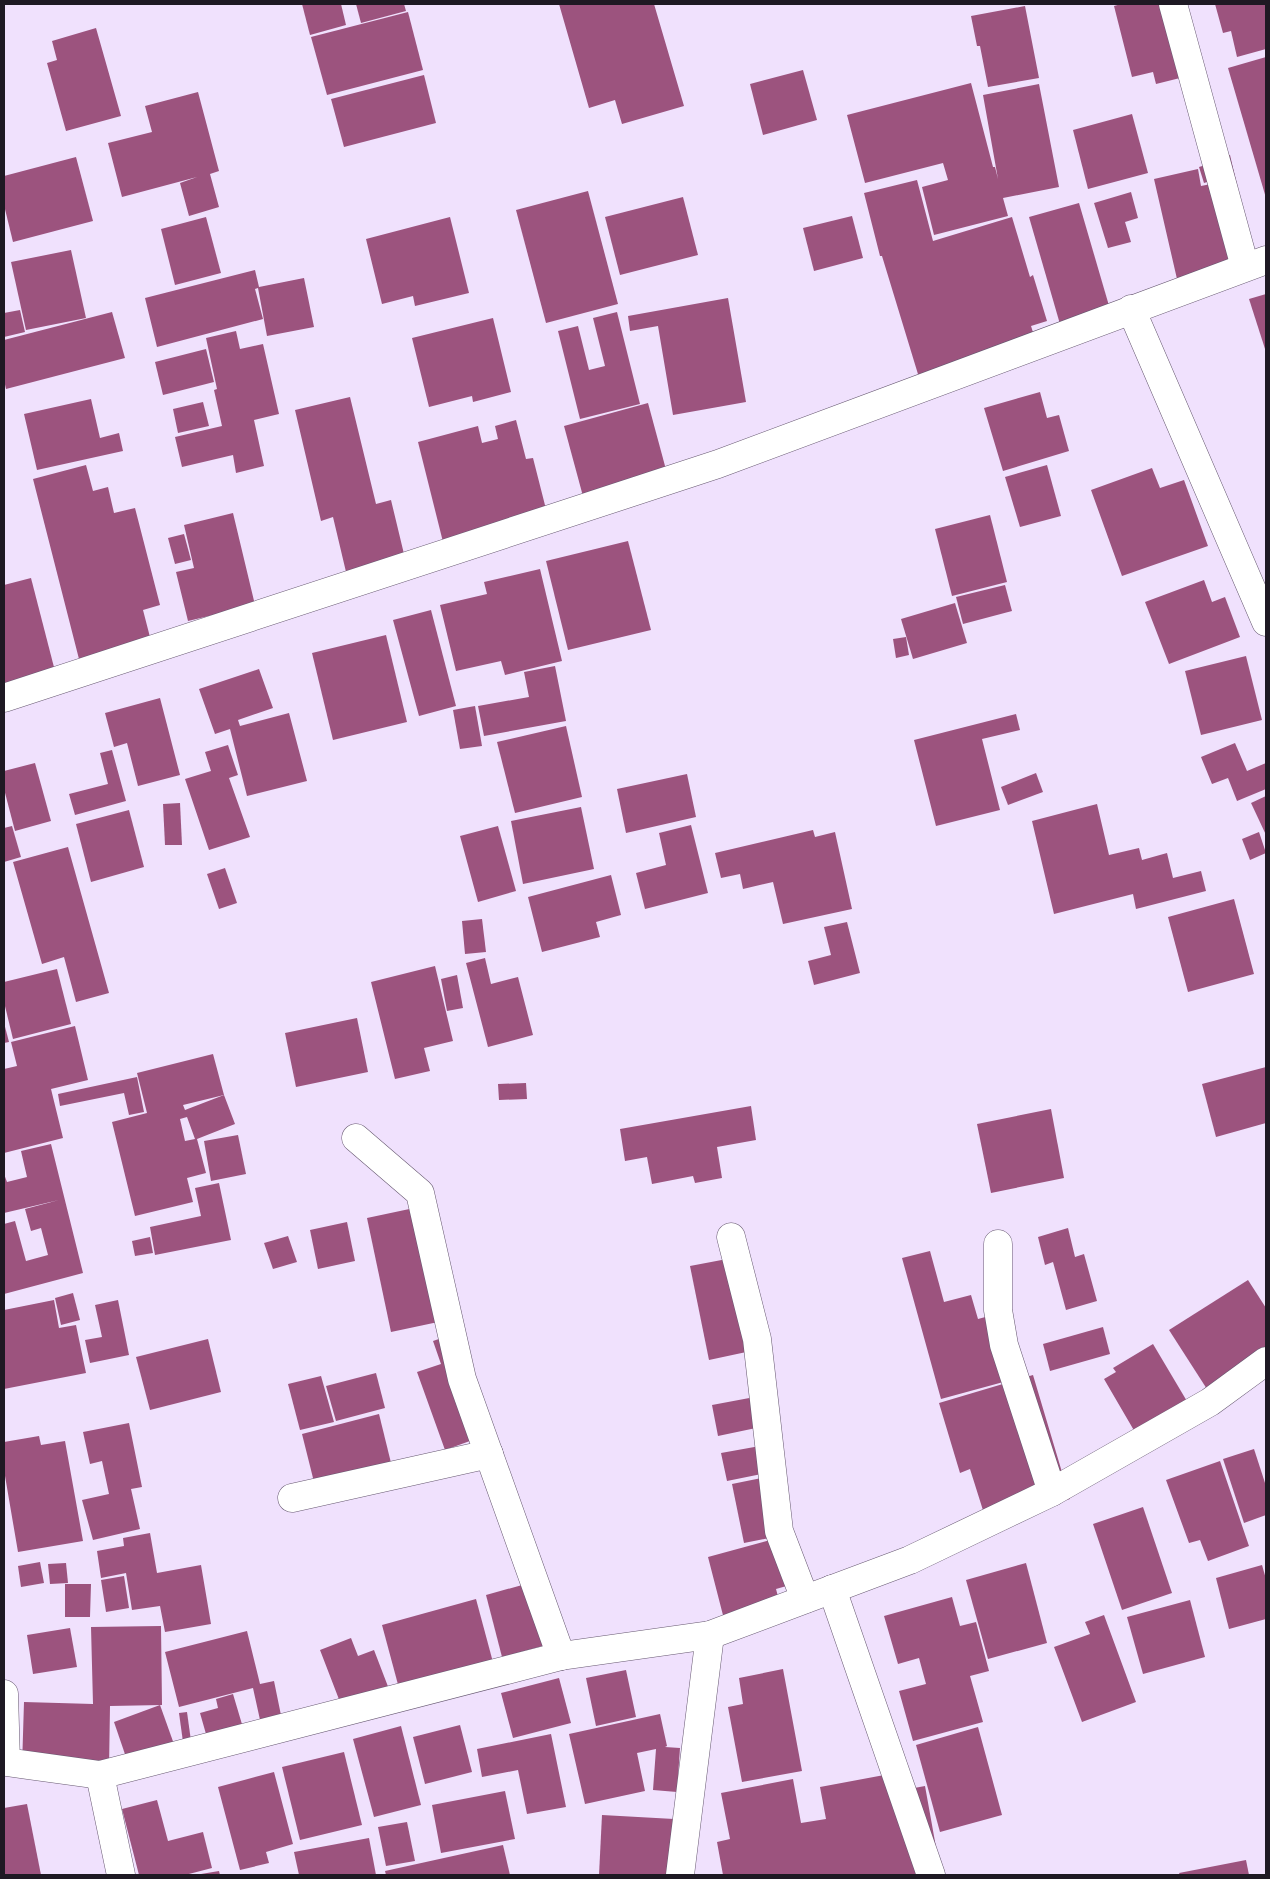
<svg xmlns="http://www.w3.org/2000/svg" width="1270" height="1879" viewBox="0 0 1270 1879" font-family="Montserrat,sans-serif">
<rect width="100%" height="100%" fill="#f0e1fd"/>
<g fill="#9c537e" fill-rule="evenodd">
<polygon points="302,4 341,4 346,25 310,35"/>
<polygon points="356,4 404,4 406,11 361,23"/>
<polygon points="559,4 654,4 684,106 622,124 615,100 589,108"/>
<polygon points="1121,4 1186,4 1204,72 1156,84 1153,72 1132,77 1114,6"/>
<polygon points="1215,4 1266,4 1266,49 1237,57 1231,31 1223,33"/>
<polygon points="1025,6 1039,78 988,87 980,46 977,46 971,16"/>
<polygon points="408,12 423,70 327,95 311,37"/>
<polygon points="96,28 121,116 66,131 47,63 57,60 52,41"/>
<polygon points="1266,57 1266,198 1228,68"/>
<polygon points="803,70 817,120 763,135 750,84"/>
<polygon points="424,75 436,123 344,147 331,99"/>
<polygon points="971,83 993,167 995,167 998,179 983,95 1039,84 1059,187 1003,198 1008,216 934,235 922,187 948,180 943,163 865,183 847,115"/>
<polygon points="198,92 219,171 210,174 219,207 189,216 180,183 197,177 122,197 108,143 152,132 145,106"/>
<polygon points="1132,114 1148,173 1088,189 1073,130"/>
<polygon points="1230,155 1258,274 1180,292 1154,179 1198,169 1201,186 1216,183 1211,160"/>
<polygon points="76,157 93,221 13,242 4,205 4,176"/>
<polygon points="1209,164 1213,180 1204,183 1199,167"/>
<polygon points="917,180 933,241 1012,217 1030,277 1033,275 1047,321 1031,326 1038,348 921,384 882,256 880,256 864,193"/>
<polygon points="588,191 618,304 546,323 516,210"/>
<polygon points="1131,192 1138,218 1125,222 1131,242 1108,248 1094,203"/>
<polygon points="683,197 698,255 620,275 605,217"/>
<polygon points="1079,203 1112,316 1062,331 1029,217"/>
<polygon points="852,216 863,258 814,271 803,228"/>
<polygon points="206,217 221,273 175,285 161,229"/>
<polygon points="450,217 469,293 415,306 413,296 382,304 366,239"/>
<polygon points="71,250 86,318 26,330 11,262"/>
<polygon points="255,270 259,287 304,278 314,327 267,336 258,288 255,289 263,319 157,347 145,298"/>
<polygon points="1266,294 1266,352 1249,299"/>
<polygon points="728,298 746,402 673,415 658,326 630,331 628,316"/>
<polygon points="20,310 25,332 4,337 4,313"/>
<polygon points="112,312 125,358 6,389 4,380 4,340"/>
<polygon points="617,312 640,404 580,419 558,331 578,326 589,370 605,366 593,318"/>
<polygon points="493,318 511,392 473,402 472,396 429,407 412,338"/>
<polygon points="236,331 240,349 263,344 279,414 254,420 264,466 236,473 233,455 182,467 175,437 222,426 214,390 217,389 206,338"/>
<polygon points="206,349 214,382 163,395 155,362"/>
<polygon points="1040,392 1047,418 1059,415 1069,451 1003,471 984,408"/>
<polygon points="350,397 376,504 391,500 410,579 351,593 333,517 321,521 295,410"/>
<polygon points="91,399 100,438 119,433 123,451 37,470 24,414"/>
<polygon points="203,402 209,426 178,433 173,409"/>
<polygon points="648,403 668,477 584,500 564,426"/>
<polygon points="516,420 526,459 533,458 548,517 444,546 418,442 478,426 482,443 498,439 495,426"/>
<polygon points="86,465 93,491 108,487 114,513 135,508 160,605 143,610 151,641 79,659 33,479"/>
<polygon points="1047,465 1061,516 1020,527 1005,477"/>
<polygon points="1152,468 1160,488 1184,480 1208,546 1122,576 1091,490"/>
<polygon points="233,513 255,605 188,621 176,572 194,568 184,525"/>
<polygon points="990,515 1007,582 952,596 935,529"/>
<polygon points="184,534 191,560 175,564 168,538"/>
<polygon points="628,541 651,630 568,650 546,561"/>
<polygon points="540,569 562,661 505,675 501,661 456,671 440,605 487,594 484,582"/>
<polygon points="31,578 56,675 4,689 4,585"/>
<polygon points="1204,580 1212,602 1225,597 1240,637 1169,664 1145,602"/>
<polygon points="1005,585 1012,611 963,624 956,597"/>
<polygon points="955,603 967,643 913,659 901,619"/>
<polygon points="431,610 456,706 419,716 393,620"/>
<polygon points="386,635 407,722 333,740 312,653"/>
<polygon points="906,637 909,655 896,658 893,639"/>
<polygon points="1246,656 1262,720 1201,735 1185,671"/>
<polygon points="555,666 566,721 484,736 478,706 529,697 524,672"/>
<polygon points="259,669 273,708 238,720 240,726 289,713 307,781 247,796 230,729 215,734 199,689"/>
<polygon points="160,698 180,775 138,786 127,743 114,747 105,713"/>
<polygon points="475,706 482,746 460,749 453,710"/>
<polygon points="1016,714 1020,730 982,739 1000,810 936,826 914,740"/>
<polygon points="566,726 582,797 515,813 497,742"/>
<polygon points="1235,743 1247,771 1266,763 1266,789 1237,801 1228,778 1212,784 1201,757"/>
<polygon points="228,745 238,775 229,778 250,837 209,850 185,779 211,771 205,752"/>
<polygon points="112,750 126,801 75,815 69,794 108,784 100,753"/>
<polygon points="35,763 51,821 15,831 4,789 4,771"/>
<polygon points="1036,773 1043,792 1008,805 1001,787"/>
<polygon points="687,774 696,817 626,833 617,789"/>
<polygon points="1266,796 1266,835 1251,803"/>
<polygon points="180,803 182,845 165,845 163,804"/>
<polygon points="1097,804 1109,855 1139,848 1142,860 1167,853 1173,878 1201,871 1206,891 1136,909 1133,894 1054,914 1032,821"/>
<polygon points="581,807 594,869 523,884 511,821"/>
<polygon points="129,810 144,867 91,882 76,824"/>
<polygon points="691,825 708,893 645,909 636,873 666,865 659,833"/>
<polygon points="12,826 21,857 4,862 4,828"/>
<polygon points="498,826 516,891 478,902 460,836"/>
<polygon points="813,830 815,837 835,832 852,909 783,924 773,882 743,889 740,874 721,878 715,853"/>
<polygon points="1259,832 1266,853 1250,860 1242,839"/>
<polygon points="68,847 109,993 76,1002 64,957 42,964 13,862"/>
<polygon points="225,868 237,903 219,909 207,874"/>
<polygon points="611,875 621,915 596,922 600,937 542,952 528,897"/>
<polygon points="1234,899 1254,974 1188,992 1168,917"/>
<polygon points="482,919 486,952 465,954 462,921"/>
<polygon points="847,922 860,973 814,985 808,961 831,955 824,927"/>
<polygon points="485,958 491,984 518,977 533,1035 488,1047 466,963"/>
<polygon points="435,966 453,1041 424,1048 430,1071 395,1079 371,982"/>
<polygon points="57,969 71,1024 13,1039 4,1002 4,982"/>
<polygon points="457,975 463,1008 447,1011 441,979"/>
<polygon points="357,1018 368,1072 296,1087 285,1033"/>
<polygon points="4,1023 9,1042 4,1043"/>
<polygon points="75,1026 88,1080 51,1089 63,1138 4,1153 4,1069 17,1066 11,1042"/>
<path d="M213 1054 224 1095 183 1105 185 1110 224 1095 235 1124 197 1139 206 1173 187 1178 193 1202 135 1216 112 1122 147 1113 137 1073ZM187 1117 195 1139 185 1141 180 1119Z"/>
<polygon points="1266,1067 1266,1123 1216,1137 1202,1084"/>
<polygon points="137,1077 144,1112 129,1115 124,1093 60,1106 58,1094"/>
<polygon points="526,1083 527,1099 499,1100 498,1084"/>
<polygon points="751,1106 756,1140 717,1147 722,1178 695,1183 693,1176 652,1184 647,1157 625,1161 620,1129"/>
<polygon points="1051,1109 1064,1178 991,1193 977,1124"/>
<polygon points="238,1135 246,1174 211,1181 204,1141"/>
<polygon points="51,1144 83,1273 4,1294 4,1224 15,1221 26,1261 48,1255 41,1228 31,1231 25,1209 59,1200 4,1213 4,1174 7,1182 27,1177 21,1151"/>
<polygon points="219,1183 231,1240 155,1255 150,1227 201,1216 195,1188"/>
<polygon points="433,1204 457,1318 391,1332 367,1218"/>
<polygon points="347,1222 355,1261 318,1269 310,1230"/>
<polygon points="1068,1228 1075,1257 1084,1254 1097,1301 1066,1310 1053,1262 1045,1265 1038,1237"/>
<polygon points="288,1236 297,1262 273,1269 264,1243"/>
<polygon points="150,1237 153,1253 135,1256 132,1241"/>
<polygon points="930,1251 944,1302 971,1295 978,1319 1004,1312 1022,1377 941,1399 902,1258"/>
<polygon points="748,1255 751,1351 709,1360 690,1266"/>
<polygon points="1248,1280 1266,1308 1266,1366 1214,1400 1169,1330"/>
<polygon points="73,1293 80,1320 61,1325 55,1298"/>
<polygon points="54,1300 59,1328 76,1325 86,1373 4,1389 4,1310"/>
<polygon points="118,1300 129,1355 90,1363 85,1340 102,1337 95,1305"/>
<polygon points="1103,1327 1110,1354 1050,1371 1043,1344"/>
<polygon points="456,1333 492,1433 445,1450 417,1372 441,1364 433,1341"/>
<polygon points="208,1339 221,1392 150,1410 136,1357"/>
<polygon points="1153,1344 1191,1408 1139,1439 1104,1379 1116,1372 1113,1368"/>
<polygon points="376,1373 385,1408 336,1421 326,1386"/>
<polygon points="1033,1375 1070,1499 987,1523 970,1469 960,1473 939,1403"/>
<polygon points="321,1376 334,1422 300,1430 288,1384"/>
<polygon points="771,1394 786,1469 727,1481 721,1453 760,1446 756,1428 718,1436 712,1405"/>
<polygon points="379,1414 393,1471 316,1490 302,1434"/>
<polygon points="129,1423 142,1487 131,1489 140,1529 93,1540 82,1500 109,1494 102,1461 90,1464 83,1432"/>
<polygon points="39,1436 41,1445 65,1441 83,1541 18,1552 4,1470 4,1442"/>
<polygon points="1254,1449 1266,1486 1266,1515 1244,1523 1223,1459"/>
<polygon points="1220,1461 1249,1546 1208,1561 1200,1540 1189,1543 1166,1480"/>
<polygon points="776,1475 789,1534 744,1543 732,1484"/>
<polygon points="1143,1507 1172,1593 1122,1610 1093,1524"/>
<polygon points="150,1533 157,1573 201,1565 211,1624 165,1632 160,1606 132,1610 126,1573 101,1578 97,1551 124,1546 123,1538"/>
<polygon points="778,1538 790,1585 776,1589 781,1608 725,1623 708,1557"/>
<polygon points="40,1562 44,1583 21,1587 18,1566"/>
<polygon points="66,1563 68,1583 50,1584 48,1564"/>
<polygon points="1026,1563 1047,1643 988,1659 966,1580"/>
<polygon points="1262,1565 1266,1579 1266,1619 1229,1629 1216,1578"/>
<polygon points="124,1576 129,1608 106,1612 101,1580"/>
<polygon points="533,1582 550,1644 502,1657 486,1595"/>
<polygon points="65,1584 91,1584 90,1617 65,1617"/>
<polygon points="952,1597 960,1626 976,1622 989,1671 970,1676 983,1722 913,1741 899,1691 926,1684 919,1658 898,1664 884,1616"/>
<polygon points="476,1599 494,1666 400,1692 382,1625"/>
<polygon points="1190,1600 1205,1657 1143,1674 1127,1617"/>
<polygon points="1104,1615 1136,1702 1082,1722 1054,1647 1090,1634 1085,1622"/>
<polygon points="161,1626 162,1705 110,1706 109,1769 22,1767 24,1702 93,1704 91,1627"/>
<polygon points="70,1628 77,1667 33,1674 27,1635"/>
<polygon points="247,1631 260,1684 274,1681 283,1725 262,1729 253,1688 179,1707 165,1652"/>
<polygon points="351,1638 358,1656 374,1650 392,1697 345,1715 320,1650"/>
<polygon points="783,1669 802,1771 742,1782 728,1707 743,1704 739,1678"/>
<polygon points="626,1670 636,1717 596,1726 586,1678"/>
<polygon points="559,1678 571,1723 513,1738 501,1693"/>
<polygon points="233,1694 244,1731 208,1741 200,1713 218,1708 216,1699"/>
<polygon points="160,1705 175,1747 128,1763 114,1722"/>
<polygon points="187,1712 191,1741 183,1742 179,1713"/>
<polygon points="660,1714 667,1746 665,1747 680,1748 677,1792 653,1790 656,1749 637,1753 645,1791 585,1804 569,1734"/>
<polygon points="460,1725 472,1772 425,1784 413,1737"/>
<polygon points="401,1726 421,1805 374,1817 353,1739"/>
<polygon points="978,1727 1002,1815 940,1832 916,1745"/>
<polygon points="551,1734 566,1807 527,1814 518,1770 482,1777 477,1749"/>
<polygon points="344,1752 362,1825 300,1840 282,1767"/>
<polygon points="274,1772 293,1844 266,1852 269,1863 240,1870 218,1787"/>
<polygon points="895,1773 898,1791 925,1786 941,1875 723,1875 717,1842 730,1839 721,1793 793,1779 801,1823 826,1819 820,1787"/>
<polygon points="505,1791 515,1839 441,1853 432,1805"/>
<polygon points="157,1800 168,1841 203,1832 212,1868 185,1875 139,1875 122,1809"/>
<polygon points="27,1804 41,1875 4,1875 4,1808"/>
<polygon points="602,1815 674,1819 671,1875 599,1875"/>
<polygon points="407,1822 415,1861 386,1866 378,1827"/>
<polygon points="369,1838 376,1875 299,1875 294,1852"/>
<polygon points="503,1845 510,1875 386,1875 385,1871"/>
<polygon points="1246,1860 1249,1875 1180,1875 1179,1873"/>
<polygon points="219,1871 220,1875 201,1875 201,1874"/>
</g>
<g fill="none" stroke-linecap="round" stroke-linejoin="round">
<g stroke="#675971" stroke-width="29">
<g id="minor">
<polyline points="1173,4 1245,267"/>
<polyline points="356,1138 420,1193 462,1379 561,1656"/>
<polyline points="731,1237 757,1339 779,1531 805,1599"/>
<polyline points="998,1244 998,1310 1004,1345 1052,1492"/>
<polyline points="292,1498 489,1454"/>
<polyline points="832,1589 931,1875"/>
<polyline points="680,1875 710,1635"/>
</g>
</g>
<g stroke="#675971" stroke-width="29">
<g id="tertiary">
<polyline points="1131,309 1266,622"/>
<polyline points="4,1694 6,1762 100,1775 561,1656 710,1635 910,1560 1052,1492 1210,1402 1266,1361"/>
<polyline points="100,1775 121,1875"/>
</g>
</g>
<g stroke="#675971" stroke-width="29">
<polyline id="secondary" points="4,698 718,464 1266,260"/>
</g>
<use href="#minor" stroke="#fff" stroke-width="28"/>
<use href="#tertiary" stroke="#fff" stroke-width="28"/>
<use href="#secondary" stroke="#fff" stroke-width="28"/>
</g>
<rect width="1270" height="1879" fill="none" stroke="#1e1923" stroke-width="10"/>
</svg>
